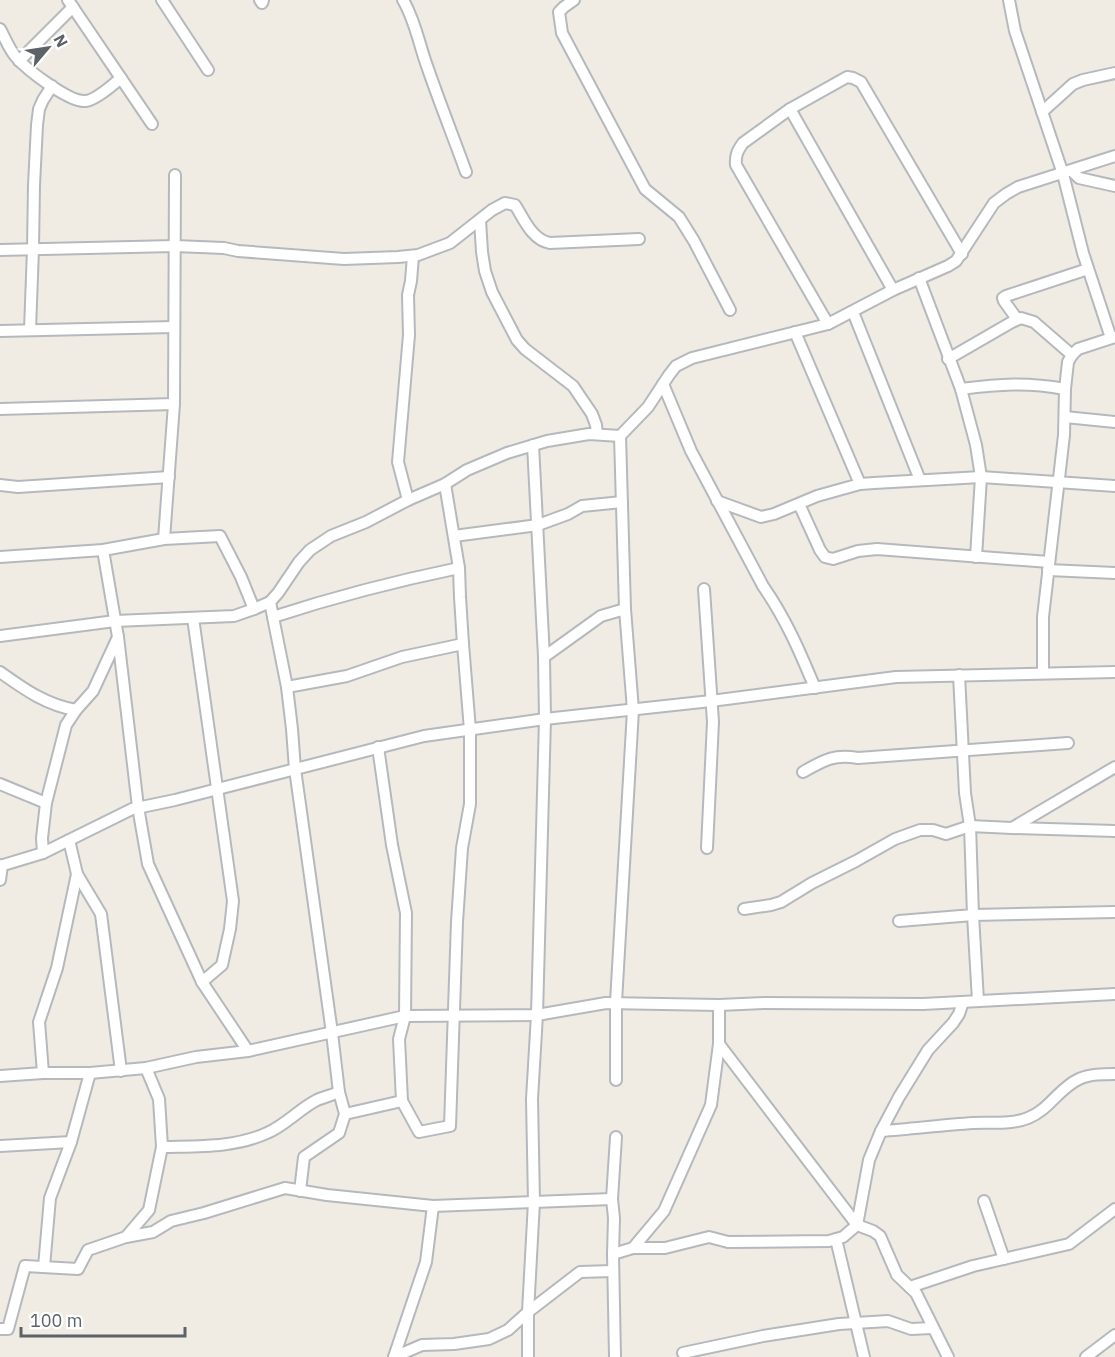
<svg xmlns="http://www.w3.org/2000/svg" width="1115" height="1357" viewBox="0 0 1115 1357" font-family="'IBM Plex Sans',sans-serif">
<rect width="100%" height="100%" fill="#f0ece4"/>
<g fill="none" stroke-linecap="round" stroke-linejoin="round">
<g stroke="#b5b9bd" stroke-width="14">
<g id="street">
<polyline points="68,0 152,124"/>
<polyline points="162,0 208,70"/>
<polyline points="260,0 262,3 263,0"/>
<path d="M403 0C415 20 419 44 427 66 439 101 453 136 466 172"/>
<polyline points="574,0 564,7 559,12 562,33 645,189 679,217 694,241 730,310"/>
<polyline points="1009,0 1015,31 1063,174 1083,253 1111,338"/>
<path d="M0 29C5 38 9 49 16 57 27 70 70 103 86 101 96 100 113 85 121 78"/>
<polyline points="19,61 73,7"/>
<polyline points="790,109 893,290"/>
<polyline points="1042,112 1073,84 1083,80 1115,73"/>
<polyline points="1072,171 1079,178 1115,186"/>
<polyline points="480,220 482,252 485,271 492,292 517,340 525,349 573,386 592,414 596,425 597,434"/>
<path d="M0 250 175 246 224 248 238 251 344 259 398 257 418 255 450 243 492 210 505 203 515 205C524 219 532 240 550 243L639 239"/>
<polyline points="919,278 961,389 976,445 981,477 976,557"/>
<polyline points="853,312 920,480"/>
<polyline points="1017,319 1004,301 1003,298 1006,296 1088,269"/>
<path d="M828 324 736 165C735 155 738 150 743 143L790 109 847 77 853 78 861 82 962 254"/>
<polyline points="30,330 33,249 34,185 37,125 39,109 43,100 52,86"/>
<polyline points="0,331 174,327"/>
<polyline points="795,332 860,484"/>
<polyline points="948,359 1012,322 1021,318 1034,322 1072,355"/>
<path d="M663 384 691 451 763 586C786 619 800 652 815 688"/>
<path d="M961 389C1000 384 1027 382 1065 389"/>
<polyline points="0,409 174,404"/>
<polyline points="1065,417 1115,422"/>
<polyline points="0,485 18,487 169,477"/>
<polyline points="408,500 398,462 409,335 408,295 411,281 413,256"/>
<polyline points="717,501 761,517 774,514 817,496 860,484 874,483 981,477 1115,486"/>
<polyline points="799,504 820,550 825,557 833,559 858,551 877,549 1049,562"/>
<polyline points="454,536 538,525 568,514 582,506 622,502"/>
<polyline points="164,539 174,404 175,175"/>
<polyline points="103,550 118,637 138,807 148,864 202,982 248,1051"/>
<polyline points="0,557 103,550 164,539 220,536 241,577 254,609"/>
<polyline points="1048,570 1115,573"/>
<polyline points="704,589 713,722 707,848"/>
<polyline points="270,602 287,687 292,729 295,769 332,1033 339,1092 345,1114 402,1101 399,1039 405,1016 406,913 392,845 378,747"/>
<path d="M273 617C334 597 396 581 459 568"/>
<polyline points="193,618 233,901 230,929 222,965 202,982"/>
<polyline points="0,636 115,621 234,616 254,609 270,602 278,593 299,562 310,550 331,536 366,522 408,500 445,484 467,470 507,453 547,441 589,434 620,436"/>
<polyline points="544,657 601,616 625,609"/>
<path d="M0 672C24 689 46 705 76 710"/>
<polyline points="1043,673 1043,617 1064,435 1065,389 1068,362 1072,355 1078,349 1115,337"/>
<polyline points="287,687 347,676 402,657 463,644"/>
<path d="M803 772C824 760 833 754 858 758L1068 743"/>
<polyline points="0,784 46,803"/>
<polyline points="1012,828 1115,831"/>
<polyline points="69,840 77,874 101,914 121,1071"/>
<polyline points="43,853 42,838 46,803 66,725 76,710 93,691 118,637"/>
<polyline points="0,866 43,853 132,809 175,800 424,736 545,719 711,701 896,677 1115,672"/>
<polyline points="0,880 2,865"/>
<polyline points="744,909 771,905 781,902 812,883 856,861 895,839 920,830 933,830 946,834 970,826 1012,828 1115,767"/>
<polyline points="899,921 973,915 970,826 965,793 959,675"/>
<polyline points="978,1001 973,915 1115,912"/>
<polyline points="719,1005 719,1044 857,1225 873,1231 880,1236 897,1275 916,1293 948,1357"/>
<path d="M146 1068 159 1099 162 1147C198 1146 234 1148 267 1133 286 1125 299 1109 317 1100 324 1097 332 1095 339 1092"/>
<polyline points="43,1073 39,1022 57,968 77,874"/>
<polyline points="0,1076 43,1073 90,1073 146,1068 196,1057 248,1051 405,1016 537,1015 606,1003 719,1005 764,1003 923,1004 1115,994"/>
<polyline points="616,1080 616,1002 633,710 625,609 620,436 648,407 669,375 676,366 692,358 828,324 893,290 948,266 956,261 994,203 1006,194 1018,187 1115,156"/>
<polyline points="402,1101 419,1132 450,1126 457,922 462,848 470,804 470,730 463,644 460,597 459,568 445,484"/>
<path d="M881 1131C911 1129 942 1125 973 1123 992 1122 1010 1125 1028 1118 1049 1110 1059 1088 1079 1079 1090 1074 1103 1074 1115 1074"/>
<polyline points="0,1146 71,1142"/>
<polyline points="300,1191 304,1157 339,1133 345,1114"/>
<polyline points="984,1201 1004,1259"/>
<polyline points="126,1237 153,1232 171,1221 204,1213 285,1188 327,1195 433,1206 612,1199"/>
<polyline points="836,1239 864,1357"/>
<polyline points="633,1248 665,1248 709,1237 728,1242 829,1241 843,1237 857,1225 869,1160 881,1131 899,1097 928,1050 953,1023 959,1014 963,1002"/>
<polyline points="613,1254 633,1248 664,1211 711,1105 719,1044"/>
<polyline points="44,1267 50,1198 71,1142 90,1073"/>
<polyline points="910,1287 973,1266 1069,1244 1115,1209"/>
<polyline points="0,1329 8,1329 25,1266 78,1269 88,1250 126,1237 149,1210 162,1147"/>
<polyline points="683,1353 763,1336 839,1324 888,1321 911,1329 932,1328"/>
<polyline points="394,1357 422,1345 454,1344 489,1339 508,1330 528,1312 580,1272 613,1271"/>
<polyline points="394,1357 426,1262 433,1206"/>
<polyline points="528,1357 528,1312 534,1202 532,1099 537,1015 545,719 544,657 533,445"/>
<polyline points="615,1357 613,1254 614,1218 612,1199 616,1137"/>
<polyline points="1086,1357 1115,1335"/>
</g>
</g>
<use href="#street" stroke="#fff" stroke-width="10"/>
</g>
<g transform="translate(48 48) rotate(61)" stroke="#ffffff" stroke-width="4.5" paint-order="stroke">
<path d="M0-4.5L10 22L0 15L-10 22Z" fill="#5c6267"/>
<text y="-9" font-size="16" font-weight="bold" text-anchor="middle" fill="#5c6267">N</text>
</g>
<path d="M21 1327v9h164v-9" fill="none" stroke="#5c6267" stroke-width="3"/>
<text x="30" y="1327" font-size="18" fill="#5c6267" stroke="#ffffff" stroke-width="4.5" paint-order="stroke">100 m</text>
</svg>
